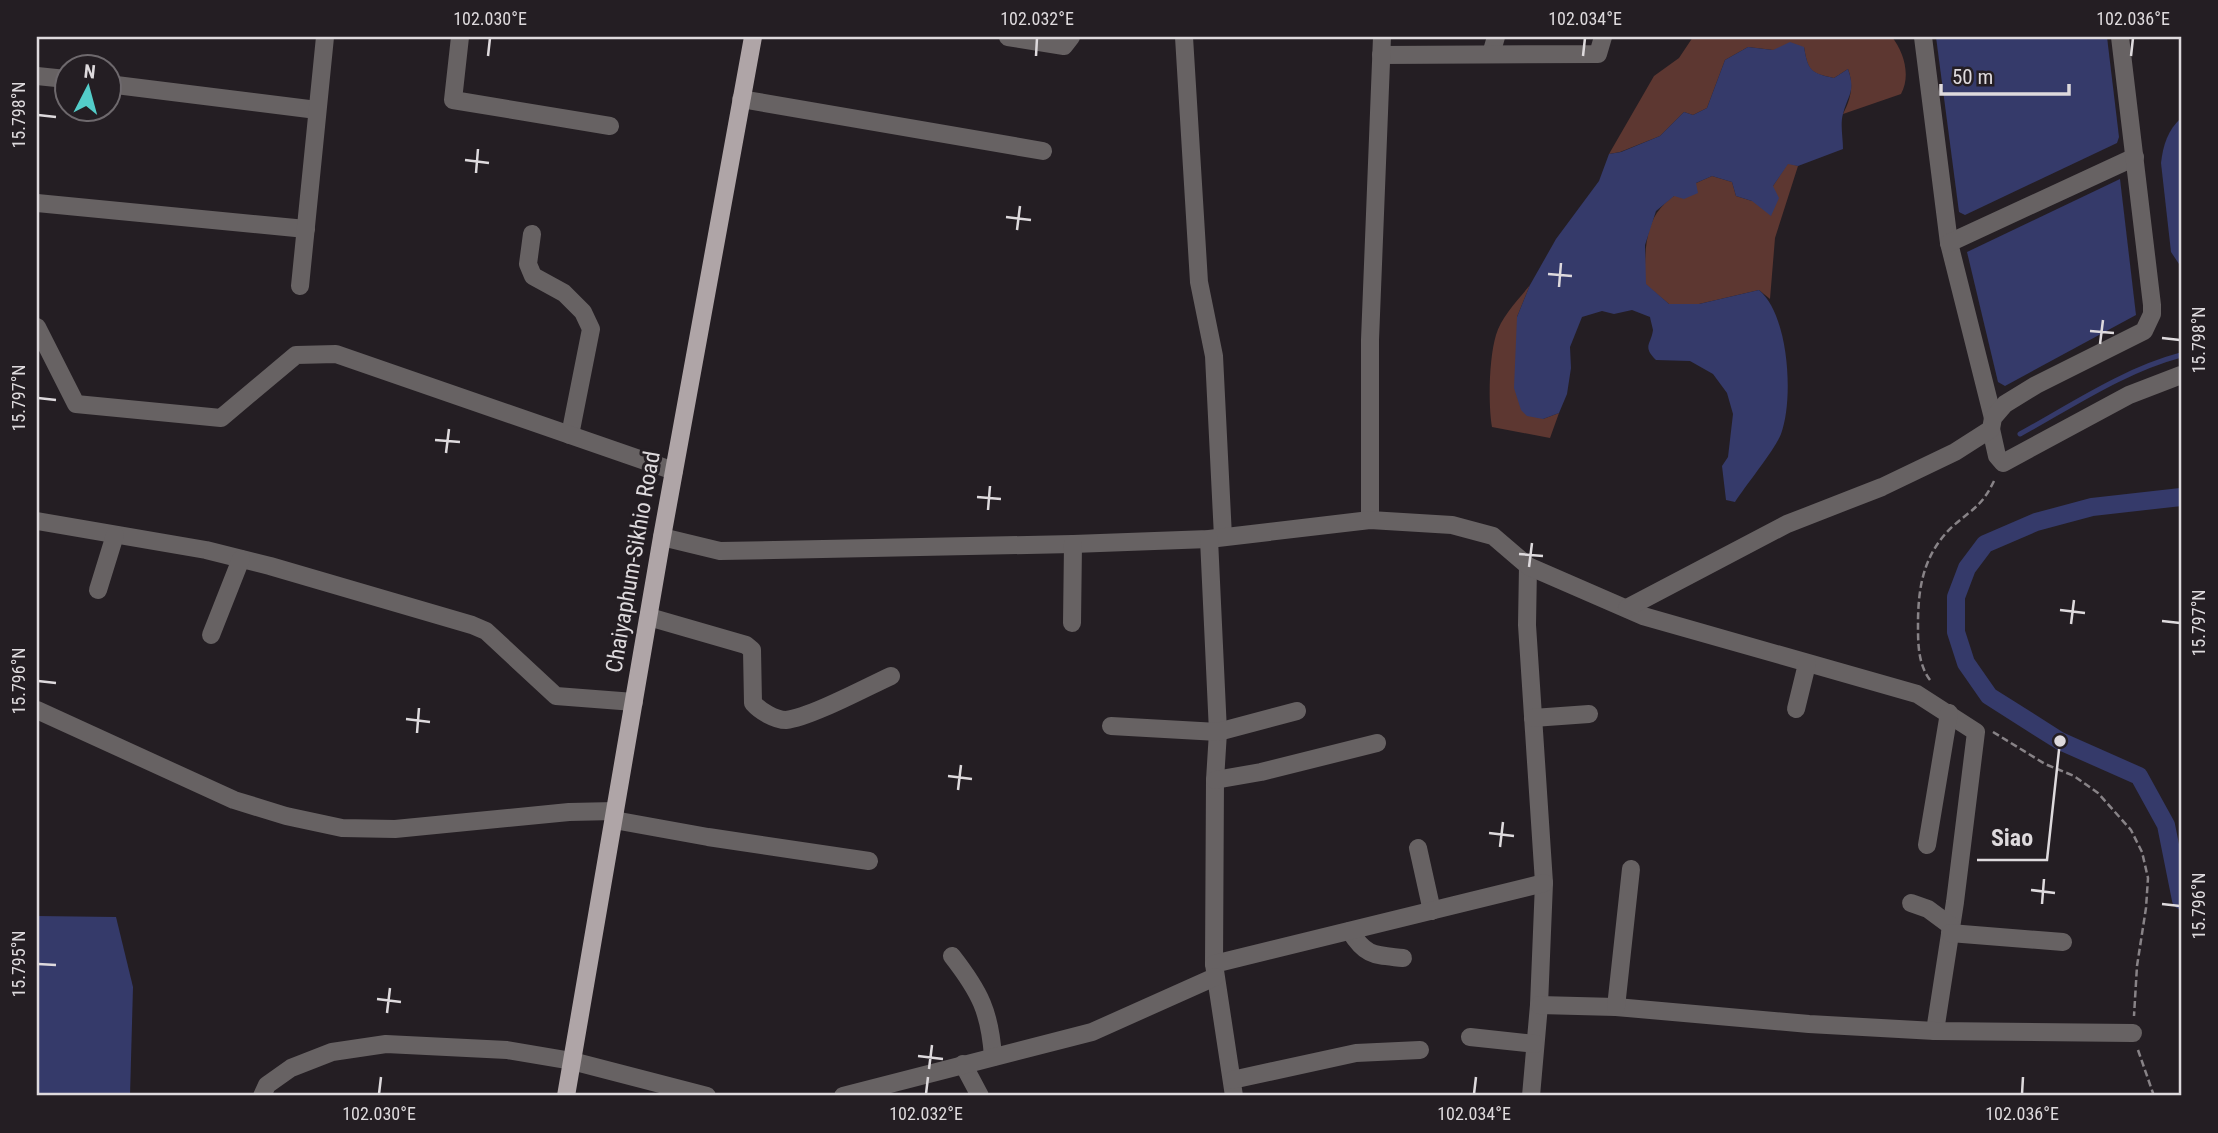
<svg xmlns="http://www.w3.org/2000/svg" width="2218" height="1133" viewBox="0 0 2218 1133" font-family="'Roboto Condensed',sans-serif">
<rect width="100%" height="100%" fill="#241e23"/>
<g fill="#5d3731">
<path d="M1693 37H1892C1904 52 1911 76 1901 94L1843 114C1851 98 1854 86 1848 69L1834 78C1810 73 1808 71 1804 47L1773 50 1748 47 1725 60 1707 108 1693 115 1684 112 1660 136 1620 152 1609 154 1654 76 1679 58Z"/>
<path d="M1788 163 1798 166 1775 238 1770 299 1759 290 1699 304H1669L1645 284C1644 221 1651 201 1712 176L1732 182 1736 196 1752 201 1773 186Z"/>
<path d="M1530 285 1517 317 1543 419 1559 413 1550 438 1492 427C1488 404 1489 358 1496 335 1501 317 1518 300 1530 285Z"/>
</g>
<g fill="#353a6a">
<polygon points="1936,37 2107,37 2119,137 2117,143 1965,215 1959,212"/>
<path d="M1790 42 1804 47C1808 70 1810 73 1834 78L1848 69C1856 92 1848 94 1843 114 1840 124 1843 138 1843 149L1798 166 1788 164 1773 186 1779 198 1771 216 1752 201 1736 196 1732 182 1712 176 1696 183 1698 193 1684 199 1674 196 1656 211 1645 245 1646 284 1669 304H1699L1759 290C1789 315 1794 399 1781 434 1774 451 1746 485 1735 502L1726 500 1722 466 1728 457 1733 414 1727 393 1713 374 1690 361 1656 360C1642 346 1651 345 1653 330 1653 329 1650 318 1650 317L1632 310 1614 314 1602 311 1582 317 1570 347 1571 368 1567 394 1559 413 1543 419 1527 416 1521 410 1514 388 1517 317 1530 285 1556 239 1599 181 1609 154 1621 152 1660 136 1684 112 1693 115 1707 108 1725 60 1748 47 1773 50Z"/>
<path d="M2181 118V267L2171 252 2161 163C2163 145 2168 130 2181 118Z"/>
<polygon points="2120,179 2136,315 2005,386 1998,382 1967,252"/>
<polygon points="37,916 116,917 133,987 130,1096 37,1096"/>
</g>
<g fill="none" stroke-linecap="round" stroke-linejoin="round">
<path stroke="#353a6a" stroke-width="5" d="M2020 434C2071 406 2124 370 2181 355"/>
<polyline stroke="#353a6a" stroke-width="18" points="2181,497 2092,507 2036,522 1985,544 1967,568 1956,597 1956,632 1966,663 1989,696 2060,741 2139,776 2166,825 2181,900"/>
<g stroke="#888387" stroke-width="2.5" stroke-dasharray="7 3.5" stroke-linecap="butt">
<path d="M1930 680C1918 664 1918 644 1918 624 1918 586 1924 553 1953 526 1975 507 1982 506 1995 479"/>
<polyline points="1993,732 2045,764 2074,776 2098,793 2131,830 2142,852 2148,878 2146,908 2137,966 2134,1016"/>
<polyline points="2138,1050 2154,1096"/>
</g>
<g stroke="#676263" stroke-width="18">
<polyline points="460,37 453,100 610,126"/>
<polyline points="1008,37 1064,46 1071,37"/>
<polyline points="1184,37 1199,282 1214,356 1223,537"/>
<polyline points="1923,37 1949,243 1993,418"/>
<polyline points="1491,54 1496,37"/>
<polyline points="1381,55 1598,54 1603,37"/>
<polyline points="37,76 66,79"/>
<polyline points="108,84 317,110"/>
<polyline points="741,99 1043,151"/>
<polyline points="37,203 306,229"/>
<polyline points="532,234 528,264 533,276 564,293 583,312 591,329 570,435"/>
<polyline points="1949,243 2135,157"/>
<polyline points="300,286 325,37"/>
<polyline points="37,327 76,404 221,418 296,355 336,354 674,471"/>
<polyline points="1991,429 1997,456 2003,463 2129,395 2181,375"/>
<polyline points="1370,520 1370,340 1382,37"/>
<polyline points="37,521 206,550 270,566 472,625 486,631 556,696 634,702"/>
<polyline points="662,537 720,551 1073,544 1209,539 1370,520 1452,525 1493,536 1528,566 1527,625 1544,883 1539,1005 1531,1096"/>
<polyline points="1209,539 1218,732 1215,780 1214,964 1234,1096"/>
<polyline points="1528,566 1643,616 1917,694 1976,732 1955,902 1935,1031"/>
<polyline points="98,590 115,535"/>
<polyline points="1627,608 1787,524 1882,487 1955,452 1991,429 1993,418 2005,404 2036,385 2144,331 2152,314 2152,305 2120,37"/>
<path d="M649 617 746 645 752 650 753 703C760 711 775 720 786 720 809 718 867 687 891 676"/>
<polyline points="1072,623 1073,544"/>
<polyline points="211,635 241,559"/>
<polyline points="1796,709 1807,664"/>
<polyline points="37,710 234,800 286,816 342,828 395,829 569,812 615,811"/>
<polyline points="1533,718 1589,714"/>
<polyline points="1111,726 1218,732 1297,711"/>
<polyline points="1215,780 1261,772 1377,743"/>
<polyline points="614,820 708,837 869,861"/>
<polyline points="1927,845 1949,713"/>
<polyline points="1418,848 1432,911"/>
<polyline points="1911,903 1928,909 1951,926"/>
<path d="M1350 931C1366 957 1375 955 1403 958"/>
<polyline points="1950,933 2063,942"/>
<path d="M952 956C980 992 990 1012 993 1057"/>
<polyline points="1214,964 1544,883"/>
<polyline points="1539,1005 1616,1007 1809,1024 1935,1031 2133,1033"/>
<polyline points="1616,1007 1631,869"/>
<polyline points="1470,1037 1535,1044"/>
<polyline points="963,1064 980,1096"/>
<polyline points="1232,1080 1356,1053 1420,1050"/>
<polyline points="262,1096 267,1085 291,1068 332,1052 386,1044 507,1050 572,1061 707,1096"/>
<polyline points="843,1096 1092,1032 1215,977"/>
</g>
<polyline stroke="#afa5a7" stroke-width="18" points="566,1096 662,537 753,37"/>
</g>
<path fill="none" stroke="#dedadd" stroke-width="2.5" d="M488 56 490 38M1036 56 1037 38M1583 56 1585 38M2131 56 2133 38M38 115 56 117M465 160 489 163M476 173 478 149M1006 217 1031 220M1017 230 1020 206M1548 274 1572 276M1559 287 1561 263M2090 331 2114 333M2162 338 2180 340M2100 344 2103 320M38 398 56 400M435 440 460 442M446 453 449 429M977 497 1001 499M988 510 990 486M1519 554 1543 556M1529 567 1532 543M2060 610 2085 613M2162 621 2180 623M2071 624 2074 600M38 681 56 683M406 719 430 722M417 733 419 708M948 776 972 779M958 790 961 765M1489 833 1514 836M1500 847 1503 822M2031 890 2055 893M2042 904 2044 879M2162 904 2180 906M38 964 56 965M377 999 401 1002M387 1013 390 988M918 1056 943 1059M929 1069 932 1045M379 1094 381 1077M926 1094 928 1077M1474 1094 1476 1077M2022 1094 2023 1077"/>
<g text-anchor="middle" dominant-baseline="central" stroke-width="6" stroke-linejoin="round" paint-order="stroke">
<g font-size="23" fill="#dedadd" stroke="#241e23">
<text transform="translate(633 562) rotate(-80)">Chaiyaphum-Sikhio Road</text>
</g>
</g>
<path fill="none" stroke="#dedadd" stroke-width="2.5" d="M2060 741L2047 860H1977"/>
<circle fill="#dedadd" stroke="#241e23" stroke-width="2.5" cx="2060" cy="741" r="7"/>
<g font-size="24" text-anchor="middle" font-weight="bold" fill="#dedadd" stroke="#241e23" stroke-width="6" stroke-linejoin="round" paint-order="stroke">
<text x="2012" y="846">Siao</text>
</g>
<rect width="2218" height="1133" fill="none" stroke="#241e23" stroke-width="77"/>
<g transform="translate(88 88) rotate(6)"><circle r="33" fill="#241e23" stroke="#6e696d" stroke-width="2"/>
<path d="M0-5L12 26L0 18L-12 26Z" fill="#53cdc9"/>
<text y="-10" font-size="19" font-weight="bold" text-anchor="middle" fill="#dedadd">N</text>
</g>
<path d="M1941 84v10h128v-10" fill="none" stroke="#dedadd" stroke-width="3.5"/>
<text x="1952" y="84" font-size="21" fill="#dedadd" stroke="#241e23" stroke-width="5" paint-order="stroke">50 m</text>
<rect x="38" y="38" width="2142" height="1056" fill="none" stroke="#dedadd" stroke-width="2.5"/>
<g font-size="18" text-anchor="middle" fill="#dedadd">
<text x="490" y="25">102.030°E</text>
<text x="1037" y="25">102.032°E</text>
<text x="1585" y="25">102.034°E</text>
<text x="2133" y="25">102.036°E</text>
<text transform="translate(19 115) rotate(-90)" y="6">15.798°N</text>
<text transform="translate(2199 340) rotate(-90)" y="6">15.798°N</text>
<text transform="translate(19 398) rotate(-90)" y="6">15.797°N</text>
<text transform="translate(2199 623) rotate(-90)" y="6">15.797°N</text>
<text transform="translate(19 681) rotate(-90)" y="6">15.796°N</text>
<text transform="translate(2199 906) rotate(-90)" y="6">15.796°N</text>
<text transform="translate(19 964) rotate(-90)" y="6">15.795°N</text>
<text x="379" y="1120">102.030°E</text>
<text x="926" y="1120">102.032°E</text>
<text x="1474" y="1120">102.034°E</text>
<text x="2022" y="1120">102.036°E</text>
</g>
</svg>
